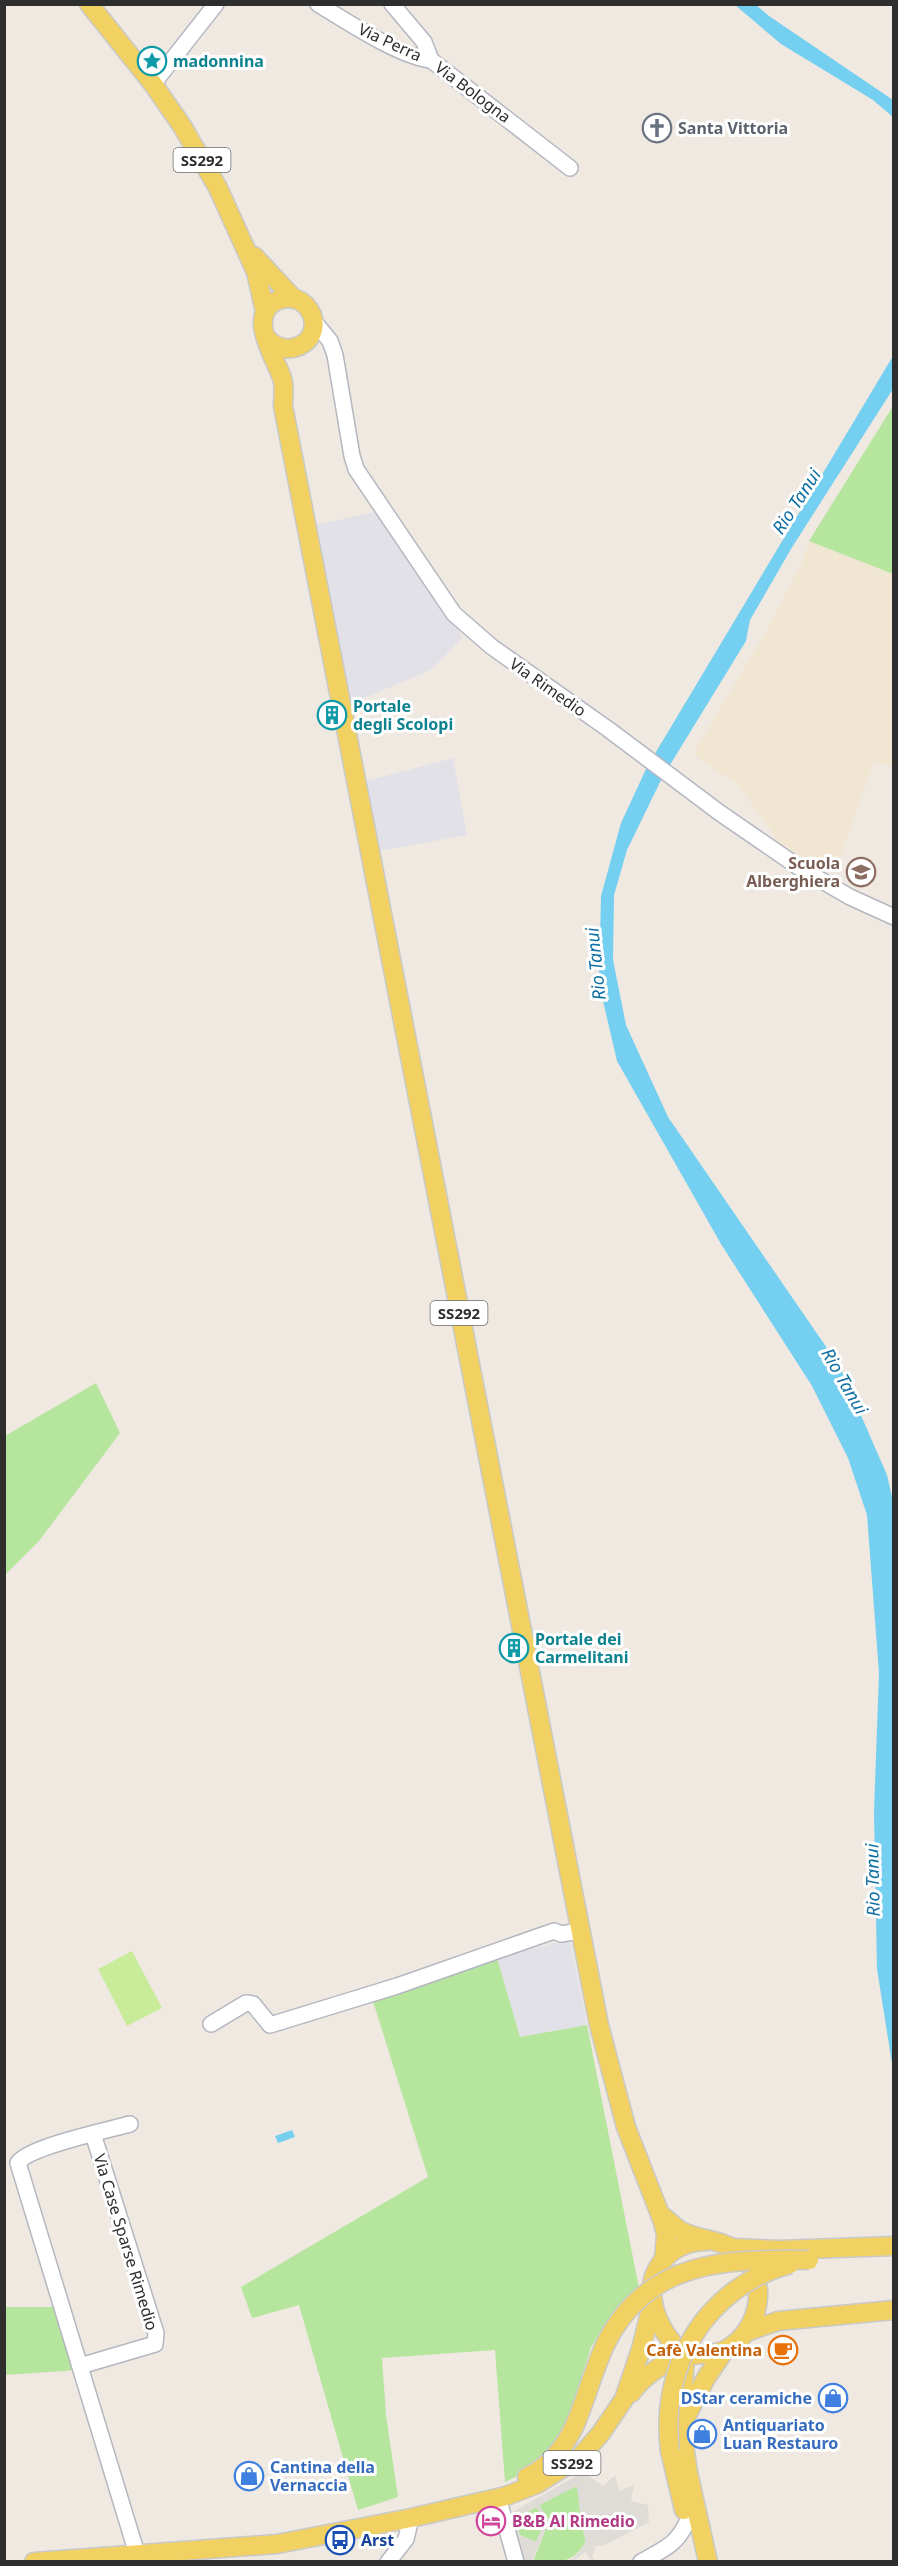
<svg xmlns="http://www.w3.org/2000/svg" width="898" height="2566" viewBox="0 0 898 2566" font-family="'Noto Sans',sans-serif">
<rect width="100%" height="100%" fill="#efe9e1"/>
<g fill="#e3e1e8">
<polygon points="375,512 413,570 463,637 431,670 345,706 315,525"/>
<polygon points="453,758 467,835 375,852 363,782"/>
<polygon points="570,1939 587,2025 520,2037 497,1958"/>
</g>
<polygon fill="#f0e6d1" points="809,541 893,575 893,767 874,761 838,864 835,869 827,872 777,842 771,830 738,785 696,756 696,749 764,635 801,565"/>
<g fill="#b6e59e">
<polygon points="893,406 893,574 809,541"/>
<polygon points="96,1383 120,1433 39,1541 5,1575 5,1436"/>
<polygon points="497,1958 520,2037 587,2025 639,2288 614,2311 591,2347 572,2408 550,2454 526,2472 505,2482 495,2350 382,2358 386,2415 398,2497 358,2510 299,2305 252,2318 241,2287 428,2177 372,1998"/>
<polygon points="5,2307 58,2307 77,2370 5,2375"/>
<polygon points="577,2485 581,2519 550,2522 539,2505"/>
<polygon points="537,2507 545,2522 536,2542 520,2535 514,2519"/>
<path d="M581 2522 586 2541C572 2566 558 2561 533 2562L546 2528Z"/>
</g>
<polygon fill="#c9ec9a" points="132,1951 162,2008 127,2026 98,1969"/>
<path fill="#dfdcd8" fill-rule="evenodd" d="M583 2472 603 2486 615 2475 619 2491 634 2485 631 2501 648 2505 649 2522 605 2545 596 2546 592 2556 596 2562 592 2561 585 2552 573 2561H569L579 2553 586 2542 581 2522 551 2525 546 2528 532 2561H523L507 2515ZM577 2486 581 2519 550 2522 539 2505ZM536 2507 545 2522 536 2542 520 2535 514 2519Z"/>
<g fill="#75cff0">
<polygon points="735,5 756,5 769,16 893,100 893,117 873,100 781,44"/>
<polygon points="893,356 893,389 791,549 750,620 746,641 662,778 627,850 614,895 613,960 626,1025 668,1117 840,1367 887,1475 894,1506 893,2070 877,1969 874,1812 879,1673 867,1515 848,1458 812,1386 721,1244 617,1061 599,984 601,896 621,823 647,767"/>
<polygon points="292,2130 295,2137 278,2143 275,2136"/>
</g>
<g fill="none" stroke-linecap="round" stroke-linejoin="round">
<g stroke="#b4b7c1" stroke-width="18">
<g id="minor">
<path d="M318 4C346 21 400 57 431 60"/>
<polyline points="392,4 424,42 431,60 570,168"/>
<polyline points="153,84 216,4"/>
<polyline points="313,320 330,341 335,355 352,456 356,469 454,614 492,647 608,729 720,813 800,868 850,897 894,917"/>
<polyline points="211,2024 246,2003 253,2004 270,2025 397,1986 554,1931 561,1934 579,1931"/>
<path d="M130 2124C108 2130 28 2147 18 2163L137 2554"/>
<polyline points="80,2366 155,2344 156,2333 93,2134"/>
<polyline points="498,2497 516,2562"/>
<polyline points="388,2562 406,2539 411,2518"/>
<path d="M641 2562C663 2549 676 2546 687 2522"/>
</g>
</g>
<g stroke="#c9c9c9" stroke-width="21">
<g id="major">
<polyline points="89,4 153,84 182,126 218,188 256,272 265,312"/>
<polyline points="254,256 294,299"/>
<path d="M266 337C284 361 322 344 312 315 309 308 304 302 296 299 288 297 281 298 274 302 248 319 275 357 282 378 285 387 283 397 283 406L599 2025 626 2127 663 2222 666 2235 664 2259"/>
<polyline points="733,2248 779,2250 894,2246"/>
<polyline points="746,2332 778,2321 894,2310"/>
<polyline points="685,2356 681,2424 688,2472 708,2562"/>
<path d="M685 2356C657 2330 636 2286 668 2255 679 2245 692 2241 706 2241"/>
<path d="M631 2393C643 2377 666 2359 687 2356 700 2353 715 2356 727 2349 760 2330 770 2281 741 2254 724 2239 700 2241 681 2231 674 2227 667 2219 660 2214"/>
<polyline points="686,2417 706,2378 725,2350"/>
<polyline points="670,2451 684,2510"/>
<path d="M527 2477C548 2467 564 2448 574 2427"/>
<polyline points="34,2562 277,2544 411,2518 506,2496 537,2484 580,2457 601,2433 624,2399 641,2349 653,2301"/>
</g>
</g>
<use href="#minor" stroke="#fff" stroke-width="15"/>
<use href="#major" stroke="#f2d163" stroke-width="18"/>
<g stroke="#c9c9c9" stroke-width="21" stroke-linecap="butt">
<g id="major-bridge">
<path d="M574 2427C586 2400 593 2371 605 2345 647 2259 727 2259 809 2260"/>
<path d="M670 2451C659 2366 706 2287 790 2264"/>
</g>
</g>
<use href="#major-bridge" stroke="#f2d163" stroke-width="18"/>
</g>
<defs>
<g id="sight-ring" transform="scale(1.5)"><circle r="9.5" fill="#fff" stroke="#0f9aa8" stroke-width="1.5"/><path d="M0-6L1.8-2.2L6-1.7L2.9 1.2L3.7 5.4L0 3.3L-3.7 5.4L-2.9 1.2L-6-1.7L-1.8-2.2Z" fill="#0f9aa8"/></g>
<g id="church-ring" transform="scale(1.5)"><circle r="9.5" fill="#fff" stroke="#6b7280" stroke-width="1.5"/><path d="M-1.2-6h2.4v3.5h3.3v2.4h-3.3V6h-2.4V-.1h-3.3v-2.4h3.3Z" fill="#6b7280"/></g>
<g id="building-ring" transform="scale(1.5)"><circle r="9.5" fill="#fff" stroke="#0f9aa8" stroke-width="1.5"/><path d="M-4-6H4V6H1V3H-1V6H-4ZM-2.5-4.3h1.7v1.8h-1.7ZM.8-4.3h1.7v1.8H.8ZM-2.5-1h1.7V.8h-1.7ZM.8-1h1.7V.8H.8Z" fill="#0f9aa8"/></g>
<g id="school-ring" transform="scale(1.5)"><circle r="9.5" fill="#fff" stroke="#8d6e63" stroke-width="1.5"/><path d="M0-5L7-2L0 1L-7-2ZM-4 1L0 2.5L4 1V4Q0 6-4 4Z" fill="#8d6e63"/></g>
<g id="cafe-ring" transform="scale(1.5)"><circle r="9.5" fill="#fff" stroke="#e8710a" stroke-width="1.5"/><path d="M-5.5-4.5H6V0H3Q3 3.5 0 3.5H-2.5Q-5.5 3.5-5.5 0ZM3-3.2v2h1.7v-2ZM-6 4.5H4V6H-6Z" fill="#e8710a"/></g>
<g id="shop-ring" transform="scale(1.5)"><circle r="9.5" fill="#fff" stroke="#3f7fe0" stroke-width="1.5"/><path d="M-5-2.5h2.3a2.7 3.5 0 0 1 5.4 0H5L5.5 6h-11ZM-1.5-2.5h3a1.5 2.3 0 0 0-3 0Z" fill="#3f7fe0"/></g>
<g id="hotel-ring" transform="scale(1.5)"><circle r="9.5" fill="#fff" stroke="#d1479c" stroke-width="1.5"/><path d="M-6-4.5h1.5V1H6V5H4.5V3h-9V5H-6ZM-4 0a1.8 1.8 0 1 1 3.6 0ZM.5 0V-2.5h3Q6-2.5 6 0Z" fill="#d1479c"/></g>
<g id="bus-ring" transform="scale(1.5)"><circle r="9.5" fill="#fff" stroke="#1a4fb4" stroke-width="1.5"/><path d="M-5-6H5V4H4V6H2V4H-2V6H-4V4H-5ZM-3.5-4V0h7V-4ZM-3.5 1.2v1.5H-2V1.2ZM2 1.2v1.5H3.5V1.2Z" fill="#1a4fb4"/></g>
</defs>
<g fill-rule="evenodd">
<use href="#sight-ring" x="152" y="61"/>
<use href="#church-ring" x="657" y="128"/>
<use href="#building-ring" x="332" y="715"/>
<use href="#school-ring" x="861" y="872"/>
<use href="#building-ring" x="514" y="1648"/>
<use href="#cafe-ring" x="783" y="2350"/>
<use href="#shop-ring" x="833" y="2398"/>
<use href="#shop-ring" x="702" y="2434"/>
<use href="#shop-ring" x="249" y="2476"/>
<use href="#hotel-ring" x="491" y="2521"/>
<use href="#bus-ring" x="340" y="2540"/>
</g>
<g text-anchor="middle" dominant-baseline="central" stroke-width="6" stroke-linejoin="round" paint-order="stroke">
<g fill="#fff" stroke="#6d6d6d" stroke-width="1.5">
<rect x="173.5" y="148" width="57" height="24" rx="4.5"/>
<rect x="430.5" y="1301" width="57" height="24" rx="4.5"/>
<rect x="543.5" y="2451" width="57" height="24" rx="4.5"/>
</g>
<g font-size="15" font-weight="bold" fill="#2e2e2e">
<text x="202" y="160">SS292</text>
<text x="459" y="1313">SS292</text>
<text x="572" y="2463">SS292</text>
</g>
<g font-size="16" fill="#2e2e2e" stroke="#fff">
<text transform="translate(390 42) rotate(25)">Via Perra</text>
<text transform="translate(473 92) rotate(37)">Via Bologna</text>
<text transform="translate(548 687) rotate(35)">Via Rimedio</text>
<text transform="translate(126 2242) rotate(73)">Via Case Sparse Rimedio</text>
</g>
<g font-size="16" font-weight="bold" fill="#0d838f" stroke="#fff" text-anchor="start">
<text x="173" y="61">madonnina</text>
<text x="353" y="706">Portale<tspan x="353" dy="18">degli Scolopi</tspan></text>
<text x="535" y="1639">Portale dei<tspan x="535" dy="18">Carmelitani</tspan></text>
</g>
<g font-size="16" font-weight="bold" fill="#5b616d" stroke="#fff" text-anchor="start">
<text x="678" y="128">Santa Vittoria</text>
</g>
<g font-size="16" font-weight="bold" fill="#785e54" stroke="#fff" text-anchor="end">
<text x="840" y="863">Scuola<tspan x="840" dy="18">Alberghiera</tspan></text>
</g>
<g font-size="16" font-weight="bold" fill="#c56008" stroke="#fff" text-anchor="end">
<text x="762" y="2350">Cafè Valentina</text>
</g>
<g font-size="16" font-weight="bold" fill="#366cbe" stroke="#fff" text-anchor="start">
<text x="812" y="2398" text-anchor="end">DStar ceramiche</text>
<text x="723" y="2425">Antiquariato<tspan x="723" dy="18">Luan Restauro</tspan></text>
<text x="270" y="2467">Cantina della<tspan x="270" dy="18">Vernaccia</tspan></text>
</g>
<g font-size="16" font-weight="bold" fill="#b23c85" stroke="#fff" text-anchor="start">
<text x="512" y="2521">B&amp;B Al Rimedio</text>
</g>
<g font-size="16" font-weight="bold" fill="#164399" stroke="#fff" text-anchor="start">
<text x="361" y="2540">Arst</text>
</g>
<g font-size="18" font-style="italic" fill="#0d6fa3" stroke="#fff">
<text transform="translate(796 501) rotate(-57)">Rio Tanui</text>
<text transform="translate(595 964) rotate(-96)">Rio Tanui</text>
<text transform="translate(845 1381) rotate(60)">Rio Tanui</text>
<text transform="translate(872 1880) rotate(-91)">Rio Tanui</text>
</g>
</g>
<rect width="898" height="2566" fill="none" stroke="#2e2e2e" stroke-width="12"/>
</svg>
